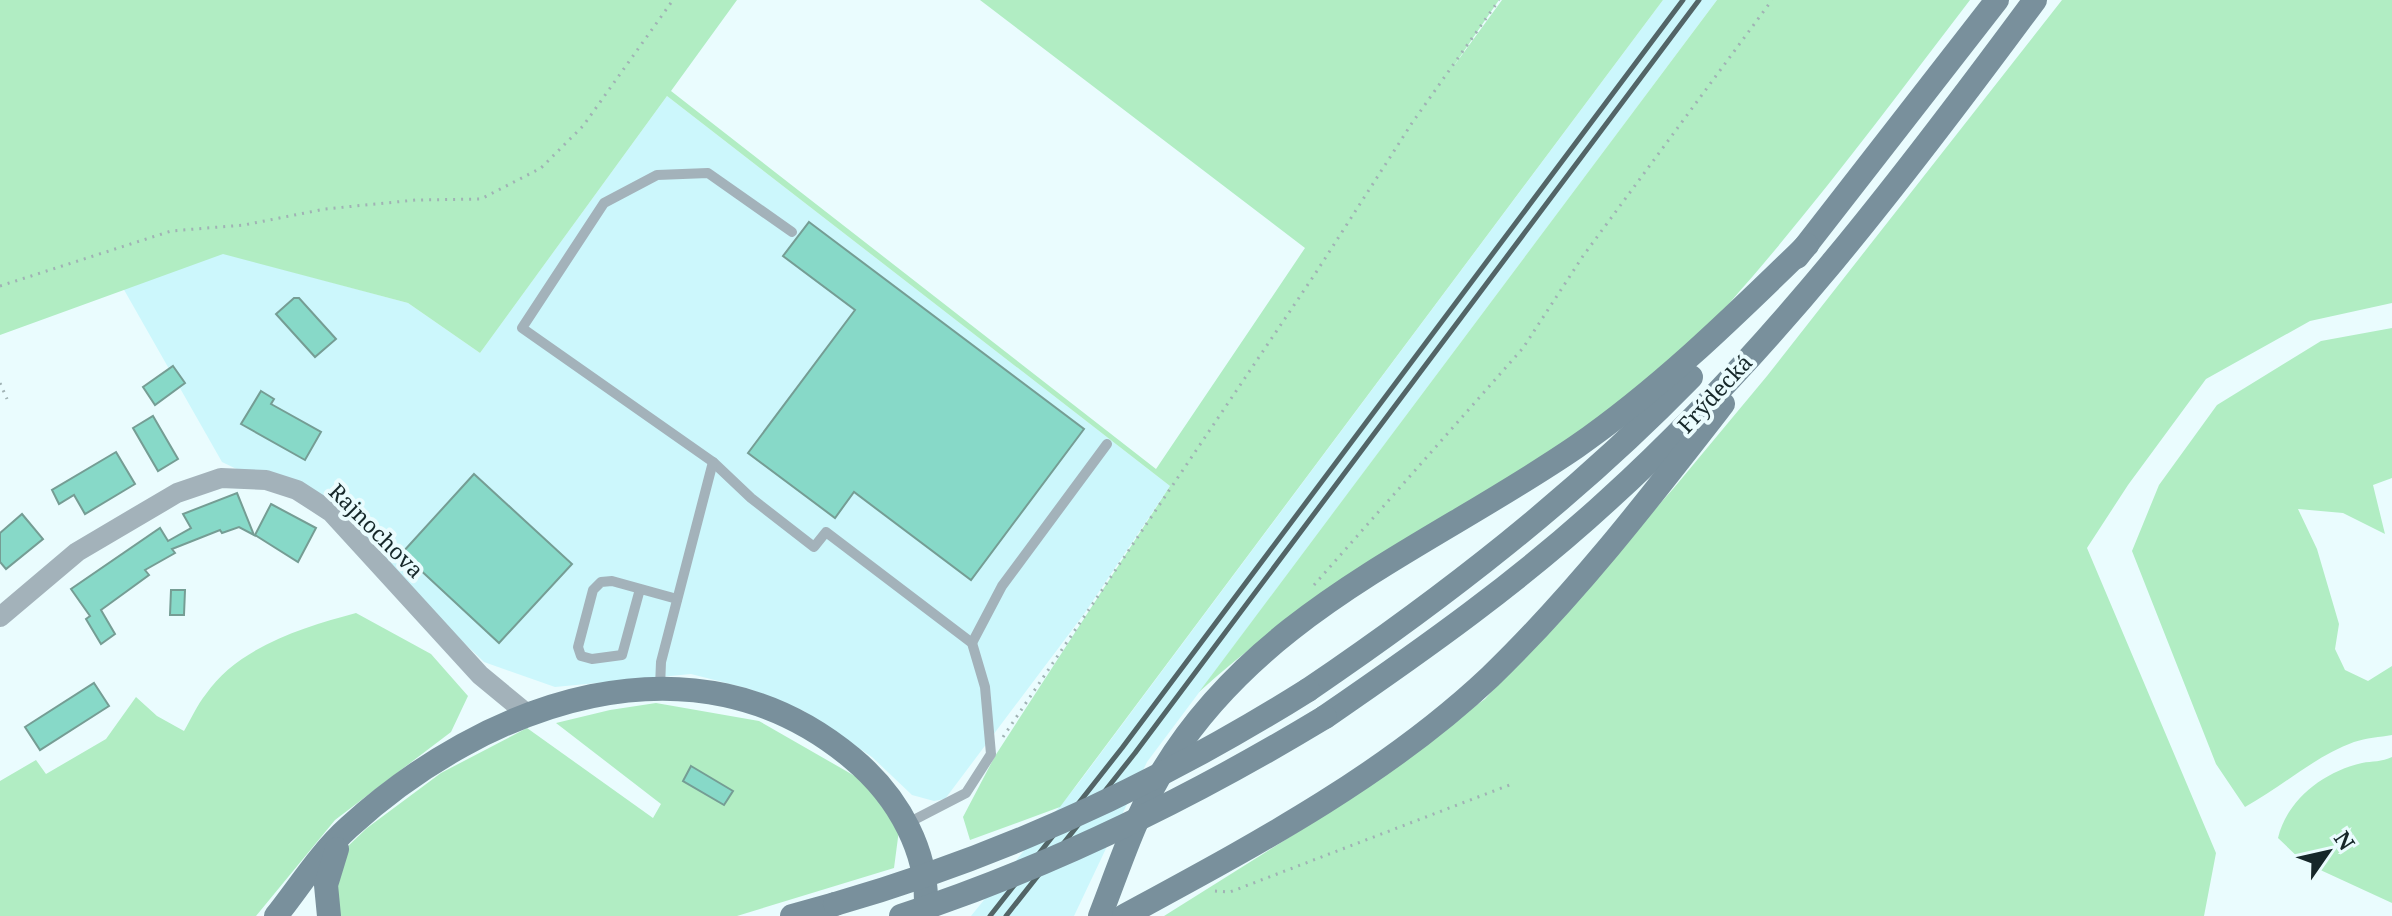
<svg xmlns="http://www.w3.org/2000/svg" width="2392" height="916" viewBox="0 0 2392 916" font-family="'Noto Serif',serif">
<rect width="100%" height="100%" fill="#eafcfe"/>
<g fill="#ccf7fc">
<polygon points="1663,0 1717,0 1147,762 1074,916 971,916 1077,785"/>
<polygon points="667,96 1170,486 1084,614 945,799 934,801 912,795 872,757 804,711 750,689 691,674 555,687 484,662 329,513 222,462 123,288 223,253 408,303 480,353"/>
</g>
<g fill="#b1edc3">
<polygon points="0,0 737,0 671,91 1156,469 1305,248 980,0 1499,0 1451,70 1502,0 1663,0 1060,807 970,840 963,817 995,756 1170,486 667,96 480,353 408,303 223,254 0,335"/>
<path d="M1717 0H1970C1899 93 1829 187 1753 276 1720 313 1688 355 1648 385 1503 495 1334 569 1199 692Z"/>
<polygon points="2062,0 2392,0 2392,303 2310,321 2206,379 2128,485 2087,548 2216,853 2204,916 1164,916 1336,808 1485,699 1673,489 1767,376"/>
<path d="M2392 328V478L2373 485 2385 534 2343 513 2298 509 2317 549 2339 624 2335 649 2345 670 2368 681 2392 666V735C2380 737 2366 738 2354 742 2315 756 2282 787 2245 807L2216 764 2132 551 2159 485 2217 405 2321 341Z"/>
<path d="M356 613 431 654 468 696 451 732 335 820 256 916H0V781L36 760 46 774 106 739 136 697 157 716 184 731C191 719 197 705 206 694 238 647 304 627 356 613Z"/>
<polygon points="656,703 759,721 867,783 899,830 894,868 737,916 340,916 336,898 344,850 367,828 441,773 527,728 653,818 661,804 556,723 610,710"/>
<path d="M2392 757V903L2303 862 2278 838C2287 800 2323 772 2362 763 2372 761 2382 762 2392 757Z"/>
</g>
<g fill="#87d9c8" stroke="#759d94" stroke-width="2">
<polygon points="809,222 1084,429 971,580 854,492 835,518 748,453 855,310 783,256"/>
<polygon points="294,298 299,298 336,339 315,357 276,314"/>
<polygon points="173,366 185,383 155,405 143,387"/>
<polygon points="261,391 274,399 271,404 321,432 305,460 241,424"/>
<polygon points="153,416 178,459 158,471 133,428"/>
<polygon points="116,452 135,484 85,514 74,495 59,504 52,490"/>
<polygon points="474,474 572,564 499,643 402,553"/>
<polygon points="237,493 254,535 239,527 222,533 220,530 172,549 175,553 145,570 149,575 101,610 115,634 101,644 86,619 90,616 71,589 160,528 168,541 191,528 183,514"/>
<polygon points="271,504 316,528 298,562 255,535"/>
<polygon points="22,514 43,539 6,569 0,562 0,533"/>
<polygon points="171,590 185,590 184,615 170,615"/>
<polygon points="94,683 109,706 40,750 25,727"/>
<polygon points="691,766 733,791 724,805 683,781"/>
</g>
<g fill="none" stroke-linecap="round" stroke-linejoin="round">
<g stroke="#a0b2b4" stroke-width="3" stroke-dasharray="2 6" stroke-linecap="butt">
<polyline points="0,286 171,231 244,225 325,209 416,200 481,199 541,168 583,126 673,0"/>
<polyline points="0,383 7,399"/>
<polyline points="1314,585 1523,348 1583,256 1772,0"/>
<polyline points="1003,737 1315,274 1412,123 1499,0"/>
<polyline points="1215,891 1230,892 1512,784"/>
</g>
<g stroke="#a3b2ba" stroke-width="10">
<polyline points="792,232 708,173 657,175 604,203 522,328 713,462 751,498 814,547 826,532 972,643 985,687 991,754 966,793 906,824"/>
<polyline points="640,589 622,655 592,659 581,656 578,647 593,590 601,582 612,581 677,599"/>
<polyline points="972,643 1002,586 1107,444"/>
<polyline points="660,687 661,662 713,462"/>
</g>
<polyline stroke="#a3b2ba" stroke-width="20" points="0,617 77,552 177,493 221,478 266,480 297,490 331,512 480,675 526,713"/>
<g stroke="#79909c" stroke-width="24">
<polyline points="1797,257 1997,0"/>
<path d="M1308 690C1445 597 1575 496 1691 377"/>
<path d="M1325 717C1424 649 1520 581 1608 500 1771 352 1905 176 2035 0"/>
<path d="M276 916C299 887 321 852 349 827 485 703 693 625 852 758 898 796 932 855 925 916"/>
<polyline points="329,916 326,885 337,849"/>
<polyline points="792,916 835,904"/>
<path d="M1100 916C1118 870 1134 820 1159 777 1254 613 1427 549 1576 447 1661 388 1733 317 1807 245"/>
<path d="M1124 916C1251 847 1384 777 1490 677 1576 594 1650 498 1723 404"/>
</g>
<g stroke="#536567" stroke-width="5">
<polyline points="990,916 1122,748 1683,0"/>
<polyline points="1006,916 1135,753 1699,0"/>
</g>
<g stroke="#79909c" stroke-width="24">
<path d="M835 904C1003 856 1160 783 1308 690"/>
<path d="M901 916C1051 867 1191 798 1325 717"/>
</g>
</g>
<g text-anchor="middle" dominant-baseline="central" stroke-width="8" stroke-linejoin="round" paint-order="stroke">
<g font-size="22" fill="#162729" stroke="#eafcfe">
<text transform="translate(1714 393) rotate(-47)">Frýdecká</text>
<text transform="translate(377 530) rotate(45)">Rajnochova</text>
</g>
</g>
<g transform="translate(2328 852) rotate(56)" stroke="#eafcfe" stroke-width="6" paint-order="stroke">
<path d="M0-6L14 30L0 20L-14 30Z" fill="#162729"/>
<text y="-12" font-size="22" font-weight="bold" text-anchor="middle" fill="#162729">N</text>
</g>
</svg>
